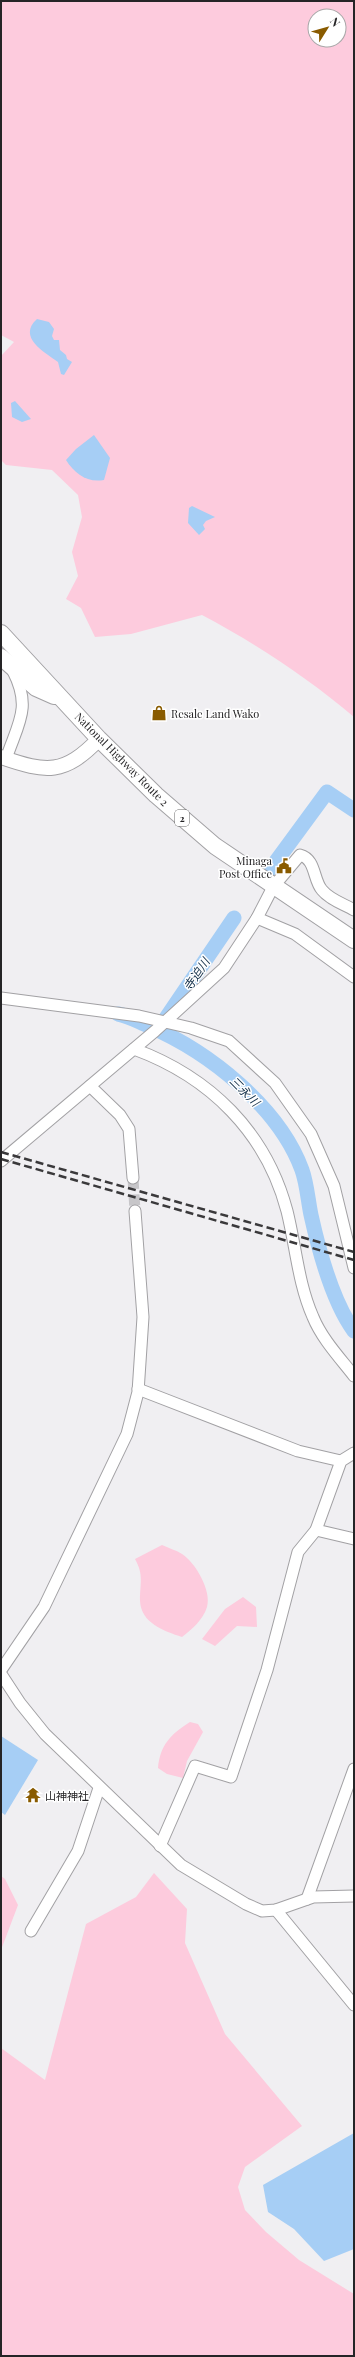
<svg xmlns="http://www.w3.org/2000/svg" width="355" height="2357" viewBox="0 0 355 2357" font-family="'Playfair Display','Noto Sans JP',serif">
<rect width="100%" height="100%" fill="#f0eff2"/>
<g fill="#fdcbdd" fill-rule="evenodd">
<path d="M1 1H354V717C308 678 255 643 202 615L131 634 95 637 81 608 66 599 78 576 72 552 82 517 78 495 52 470 6 465 1 460V356L14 342 1 335ZM315 16H339V40H315Z"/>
<path d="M162 1545C168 1548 176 1550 182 1554 195 1562 212 1591 207 1607 203 1620 192 1629 182 1637 164 1631 141 1623 140 1601 140 1583 144 1575 135 1559Z"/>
<polygon points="243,1597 256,1607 257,1627 237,1626 215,1646 202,1639 225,1609"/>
<path d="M190 1722 198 1724 203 1732 187 1761 183 1778 167 1774 158 1768C160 1745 171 1734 190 1722Z"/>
<polygon points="154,1873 187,1909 185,1943 225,2034 302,2126 245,2167 238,2187 245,2210 266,2232 299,2260 354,2294 354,2356 1,2356 1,2048 45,2080 86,1924 136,1897"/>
<polygon points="1,1876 5,1879 18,1905 1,1950"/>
</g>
<g fill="#a6cef5">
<path d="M37 319 49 322 54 329 52 336 54 340H59L60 350 66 355 67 359 72 362 64 375 61 374 58 362C44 352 17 337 37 319Z"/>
<polygon points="15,401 31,419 22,422 12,417 11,403"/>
<path d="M94 435 110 458 104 480C87 483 75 474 66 460L76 449Z"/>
<polygon points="192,506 215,517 206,521 203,525 205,529 199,535 188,523 189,508"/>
<polygon points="1,1736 38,1760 5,1815 1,1812"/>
<polygon points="354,2133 354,2249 324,2261 294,2229 268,2212 263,2185"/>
</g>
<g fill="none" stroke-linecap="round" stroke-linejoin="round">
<g stroke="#a6cef5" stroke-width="15">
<polyline points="269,871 327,792 354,810"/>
<path d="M118 1014C129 1016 139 1022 149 1026 209 1052 279 1107 302 1170 307 1184 308 1201 311 1215 319 1251 332 1301 354 1331"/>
<polyline points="162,1024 234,918"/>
</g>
<polyline stroke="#c7c6c9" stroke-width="11" stroke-dasharray="11 5.5" stroke-linecap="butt" points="133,1178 135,1211"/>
<g stroke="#a2a1a4" stroke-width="13">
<g id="minor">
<path d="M6 759C18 723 32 708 13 671"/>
<polyline points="257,918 295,934 354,977"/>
<polyline points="1,998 139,1016 191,1028 229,1041 275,1083 311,1134 334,1186 354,1268"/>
<path d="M134 1049C210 1077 266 1132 287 1211 296 1247 298 1283 313 1317 322 1339 340 1358 354 1376"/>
<polyline points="90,1086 120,1115 129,1129 133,1178"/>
<path d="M1 1161 155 1031 224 968 257 918 273 887 300 855C316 859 313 880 322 890 330 900 344 904 354 910"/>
<polyline points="138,1389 298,1451 341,1461"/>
<polyline points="316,1530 354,1539"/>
<polyline points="1,1670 44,1607 127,1434 138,1392 143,1317 135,1211"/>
<polyline points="1,1674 20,1703 45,1734 181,1865 246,1904 262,1911 276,1910 313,1897 354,1896"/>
<polyline points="160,1846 195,1766 231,1777 267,1670 298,1552 316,1530 341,1461 354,1453"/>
<polyline points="307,1899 354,1769"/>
<polyline points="276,1910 354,2005"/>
<polyline points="31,1931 78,1851 99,1788"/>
</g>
</g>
<g stroke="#a2a1a4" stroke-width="16">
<path id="major" d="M1 757C47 773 64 775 99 739"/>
</g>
<g stroke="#a2a1a4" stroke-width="18">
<g id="highway">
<polyline points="1,633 99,739 156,795 215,846 354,940"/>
<polyline points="1,657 36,688 54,696"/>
</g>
</g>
<use href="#minor" stroke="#fff" stroke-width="11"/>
<use href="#major" stroke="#fff" stroke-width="14"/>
<use href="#highway" stroke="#fff" stroke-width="16"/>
<g stroke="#3a393b" stroke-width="2.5" stroke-dasharray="8 4" stroke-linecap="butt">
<polyline points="1,1152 354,1252"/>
<polyline points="1,1159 354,1260"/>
</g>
</g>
<defs>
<g id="shop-bare" transform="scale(1.2)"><path d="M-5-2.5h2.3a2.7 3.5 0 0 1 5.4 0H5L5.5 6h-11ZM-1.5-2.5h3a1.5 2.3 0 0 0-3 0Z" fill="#895b00" stroke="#fff" stroke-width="2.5" paint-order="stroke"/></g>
<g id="civic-bare" transform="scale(1.2)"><path d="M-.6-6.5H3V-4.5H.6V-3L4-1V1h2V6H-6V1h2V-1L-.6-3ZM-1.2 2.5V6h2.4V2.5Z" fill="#895b00" stroke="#fff" stroke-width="2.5" paint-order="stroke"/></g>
<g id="temple-bare" transform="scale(1.2)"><path d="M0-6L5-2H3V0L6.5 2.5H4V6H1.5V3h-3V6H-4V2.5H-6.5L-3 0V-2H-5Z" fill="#895b00" stroke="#fff" stroke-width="2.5" paint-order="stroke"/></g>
</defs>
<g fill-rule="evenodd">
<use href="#shop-bare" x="159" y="713"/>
<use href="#civic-bare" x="284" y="866"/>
<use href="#temple-bare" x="33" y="1795"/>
</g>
<g text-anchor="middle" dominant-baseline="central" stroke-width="3" stroke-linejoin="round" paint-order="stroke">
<rect fill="#fff" stroke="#666667" stroke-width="1" x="175" y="810" width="14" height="16" rx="3"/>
<g font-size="10" font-weight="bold" fill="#252426">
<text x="182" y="818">2</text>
</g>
<g font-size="11" fill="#252426" stroke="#fff" text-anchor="start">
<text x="171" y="713">Resale Land Wako</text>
<text x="272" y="860" text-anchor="end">Minaga<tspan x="272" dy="13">Post Office</tspan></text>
<text x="45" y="1795">山神神社</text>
</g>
<g font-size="11" fill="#252426" stroke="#fff">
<text transform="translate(122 759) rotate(45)">National Highway Route 2</text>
</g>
<g font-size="12" font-style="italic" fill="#13304a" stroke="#fff">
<text transform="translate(196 974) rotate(-56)">寺迫川</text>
<text transform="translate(245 1091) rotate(45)">三永川</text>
</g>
</g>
<rect width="355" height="2357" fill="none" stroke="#252426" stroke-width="4"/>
<g transform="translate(327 28) rotate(53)"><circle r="19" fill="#ffffff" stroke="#a8a7a8"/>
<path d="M0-3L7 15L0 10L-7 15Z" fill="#895b00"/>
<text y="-6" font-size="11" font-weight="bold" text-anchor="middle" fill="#252426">N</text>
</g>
</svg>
